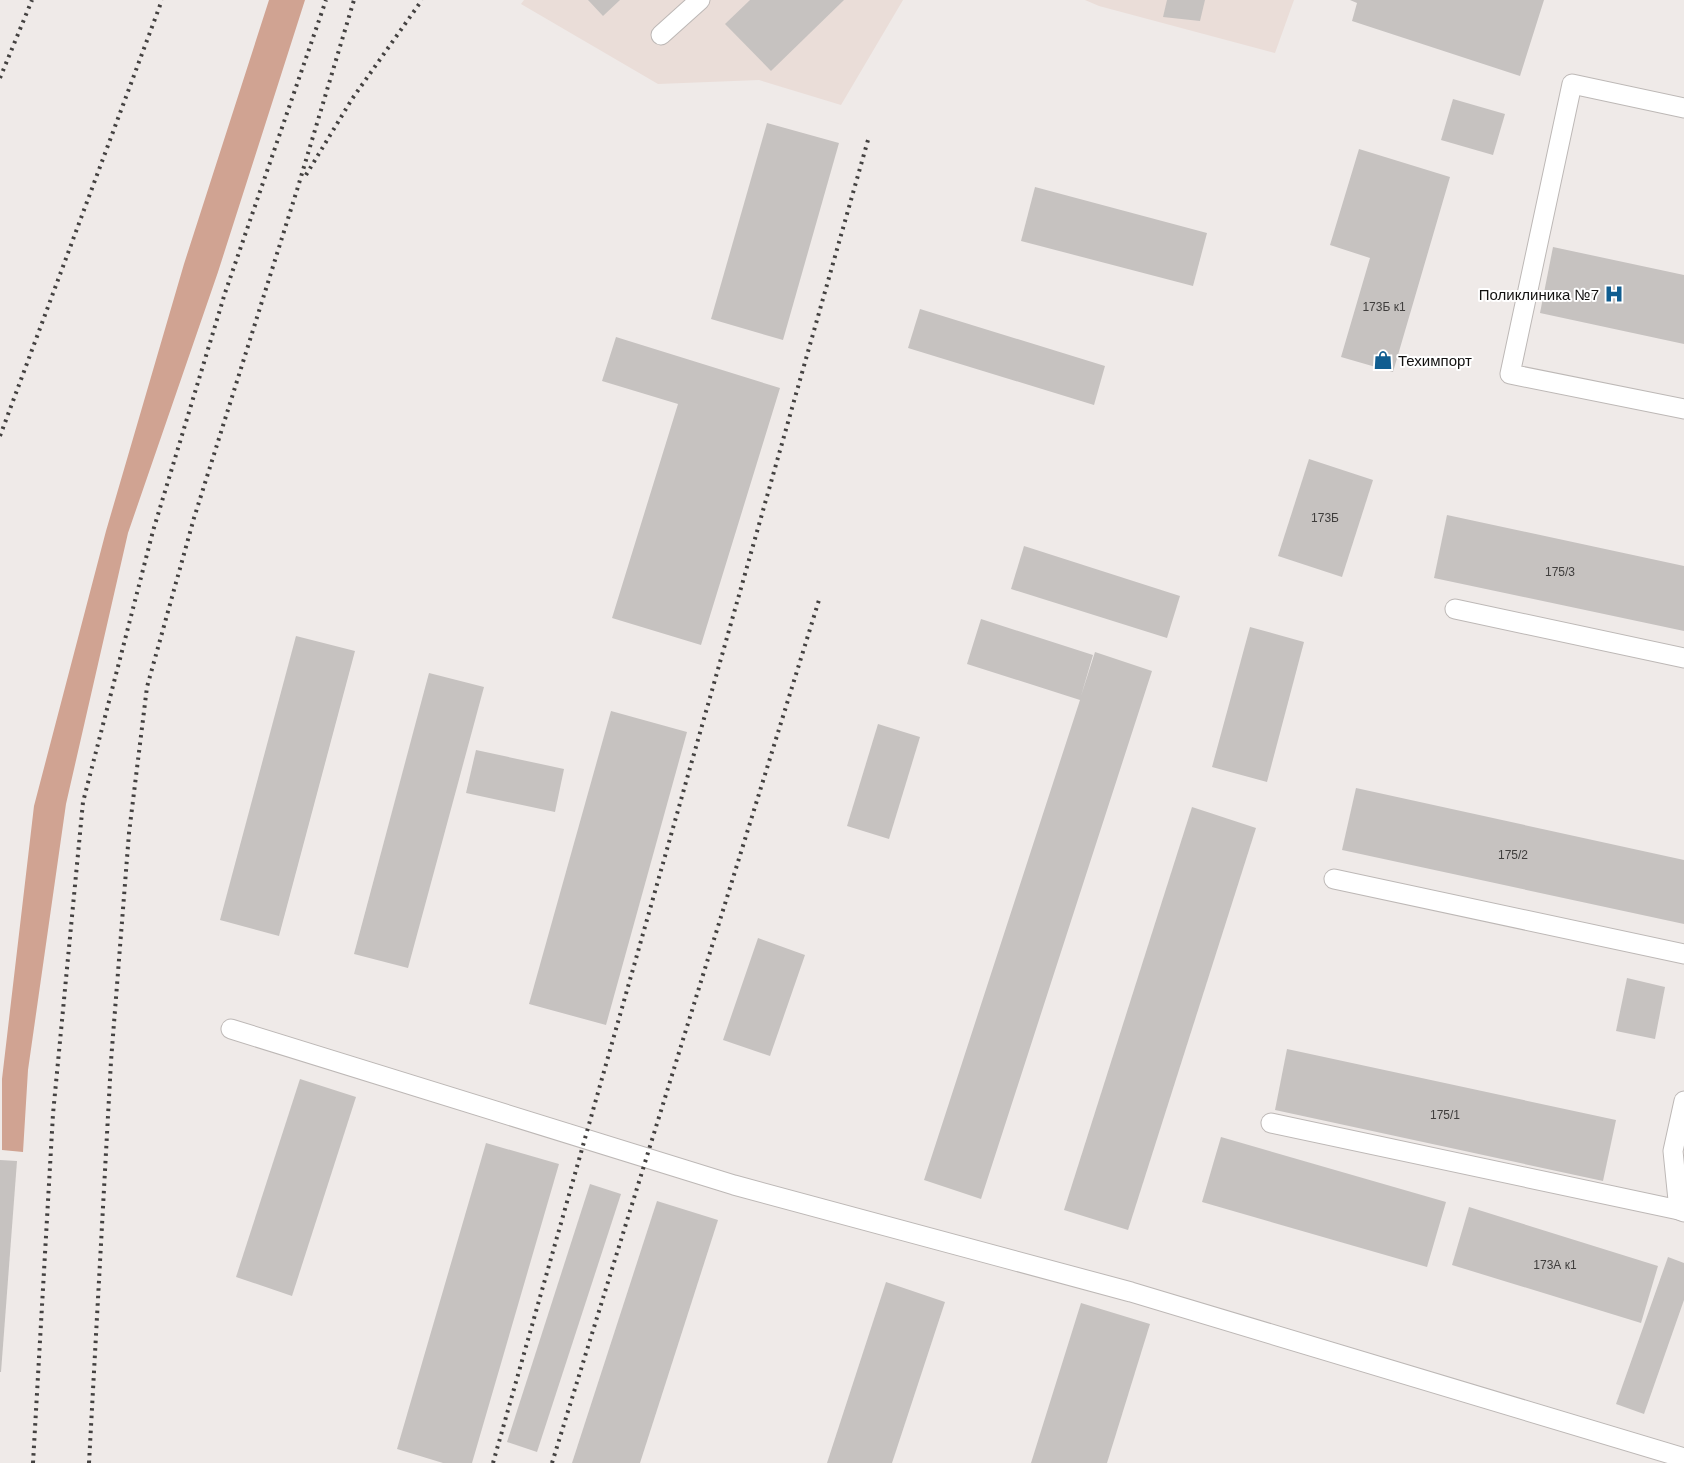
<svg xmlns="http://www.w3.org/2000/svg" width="1684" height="1463" viewBox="0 0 1684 1463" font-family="Helvetica,sans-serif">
<rect width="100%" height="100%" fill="#efeae8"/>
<g fill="#eaddd8">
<polygon points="524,0 903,0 841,105 759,80 658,84 521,4"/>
<polygon points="1085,0 1294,0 1275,53 1099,6"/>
</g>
<polygon fill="#d0a392" points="269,0 305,0 218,272 128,533 66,804 28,1070 23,1152 2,1150 2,1079 34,806 106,531 184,264"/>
<g fill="#c6c2c0">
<polygon points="588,0 620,0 603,16"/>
<polygon points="750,0 844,0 771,71 725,24"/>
<polygon points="1167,0 1205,0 1200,21 1163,17"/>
<polygon points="1350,0 1544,0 1520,76 1352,21 1357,3"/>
<polygon points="1453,99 1505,114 1493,155 1441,140"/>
<polygon points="767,123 839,143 783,340 711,319"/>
<polygon points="1359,149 1450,177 1393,372 1341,357 1370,258 1330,245"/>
<polygon points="1035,187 1207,233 1193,286 1021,241"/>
<polygon points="1553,247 1684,275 1684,344 1540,313"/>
<polygon points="920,309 1105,366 1094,405 908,348"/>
<polygon points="616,337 780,388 701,645 612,618 678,404 602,381"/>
<polygon points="1309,459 1373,480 1342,577 1278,556"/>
<polygon points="1447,515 1684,566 1684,631 1434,578"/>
<polygon points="1024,546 1180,596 1167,638 1011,589"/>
<polygon points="981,619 1093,655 1081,696 1095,652 1152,671 981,1199 924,1180 1080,700 967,664"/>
<polygon points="1250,627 1304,642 1267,782 1212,767"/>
<polygon points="296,636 355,651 279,936 220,920"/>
<polygon points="429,673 484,687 408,968 354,954"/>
<polygon points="611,711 687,732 606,1025 529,1004"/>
<polygon points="878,724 920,737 889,839 847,826"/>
<polygon points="476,750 564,769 555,812 466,793"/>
<polygon points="1356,788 1684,860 1684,924 1342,850"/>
<polygon points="1192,807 1256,828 1128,1230 1064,1210"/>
<polygon points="758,938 805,955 770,1056 723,1040"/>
<polygon points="1627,978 1665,987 1655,1039 1616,1031"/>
<polygon points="1287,1049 1616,1120 1603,1181 1275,1110"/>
<polygon points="300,1079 356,1097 292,1296 236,1277"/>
<polygon points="1221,1137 1446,1202 1427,1267 1202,1202"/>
<polygon points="486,1143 559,1164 472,1463 443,1463 397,1449"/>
<polygon points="0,1160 17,1161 1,1372 0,1372"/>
<polygon points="590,1184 621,1194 537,1452 507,1442"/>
<polygon points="657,1201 718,1220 640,1463 572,1463"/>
<polygon points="1469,1207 1658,1266 1641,1323 1452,1265"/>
<polygon points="1668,1257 1684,1263 1684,1300 1644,1414 1616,1404"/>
<polygon points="886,1282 945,1302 892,1463 827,1463"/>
<polygon points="1081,1303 1150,1324 1107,1463 1031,1463"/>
</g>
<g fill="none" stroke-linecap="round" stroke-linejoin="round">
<g stroke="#bdb8b6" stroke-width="21">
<g id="lane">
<polyline points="661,35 700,0"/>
<polyline points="1684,108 1572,84 1510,374 1684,409"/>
<polyline points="1455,609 1684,658"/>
<polyline points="1334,879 1684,954"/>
<polyline points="231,1029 734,1185 1131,1292 1684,1458"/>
<polyline points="1684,1101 1673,1151 1679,1210 1684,1212"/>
<polyline points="1271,1123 1679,1210"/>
</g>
</g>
<use href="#lane" stroke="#fff" stroke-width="19"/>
<g stroke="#434140" stroke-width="4" stroke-dasharray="2.5 5" stroke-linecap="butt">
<polyline points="0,78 32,0"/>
<polyline points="306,175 352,99 422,0"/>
<polyline points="0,436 162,0"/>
<polyline points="33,1463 53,1114 83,802 153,531 225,293 326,0"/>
<polyline points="89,1463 111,1061 129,833 147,687 194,518 297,190 354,0"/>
<polyline points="493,1463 868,140"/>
<polyline points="552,1463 819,600"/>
</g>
</g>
<defs>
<g id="hospital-bare" transform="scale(1.5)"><path d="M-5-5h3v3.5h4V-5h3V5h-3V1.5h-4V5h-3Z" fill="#105d90" stroke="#fff" stroke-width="2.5" paint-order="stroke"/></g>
<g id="shop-bare" transform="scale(1.5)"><path d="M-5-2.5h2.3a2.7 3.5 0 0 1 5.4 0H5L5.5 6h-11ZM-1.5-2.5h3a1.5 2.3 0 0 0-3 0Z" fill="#105d90" stroke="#fff" stroke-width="2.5" paint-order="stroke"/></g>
</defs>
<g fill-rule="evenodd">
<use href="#hospital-bare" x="1614" y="294"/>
<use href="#shop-bare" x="1383" y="360"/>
</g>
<g text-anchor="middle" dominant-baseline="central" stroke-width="4" stroke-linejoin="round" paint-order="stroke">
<g font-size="12" fill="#3f3d3c">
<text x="1384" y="307">173Б к1</text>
<text x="1325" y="518">173Б</text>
<text x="1560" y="572">175/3</text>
<text x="1513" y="855">175/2</text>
<text x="1445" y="1115">175/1</text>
<text x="1555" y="1265">173А к1</text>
</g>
<g font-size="15" fill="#121110" stroke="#fff" text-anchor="end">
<text x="1599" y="294">Поликлиника №7</text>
<text x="1398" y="360" text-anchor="start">Техимпорт</text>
</g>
</g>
</svg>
